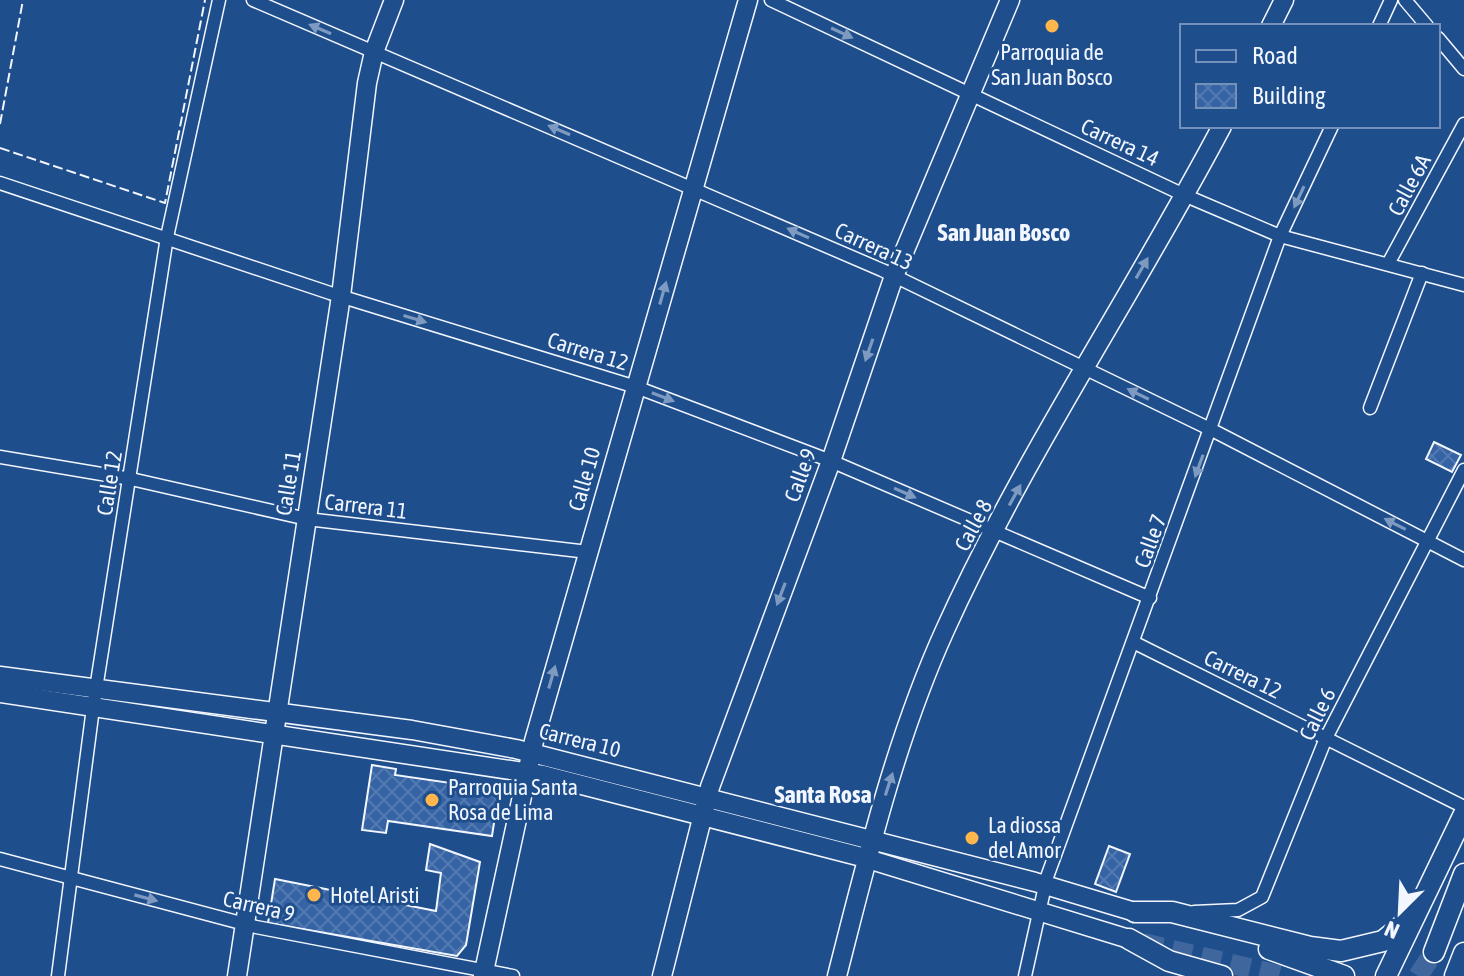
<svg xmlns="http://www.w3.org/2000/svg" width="1464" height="976" viewBox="0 0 1464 976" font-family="'Asap Condensed',sans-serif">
<defs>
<pattern id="building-cross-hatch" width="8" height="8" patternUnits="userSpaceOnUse" patternTransform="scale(2)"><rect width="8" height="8" fill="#3563a3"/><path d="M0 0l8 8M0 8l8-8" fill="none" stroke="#537ab1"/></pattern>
</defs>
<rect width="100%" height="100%" fill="#1f4e8c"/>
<g fill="url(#building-cross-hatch)" stroke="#f2f6ff" stroke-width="2">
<polygon points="1434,442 1461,455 1452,472 1426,459"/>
<polygon points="372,765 396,769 395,775 499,790 492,836 388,821 386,833 362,830"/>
<polygon points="430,844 480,862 466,945 457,956 268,923 275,879 436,911 441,873 426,870"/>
<polygon points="1109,846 1130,854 1116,892 1095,884"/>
</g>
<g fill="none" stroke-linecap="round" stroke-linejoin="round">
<g stroke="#3f679d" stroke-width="20" stroke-dasharray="20 10" stroke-linecap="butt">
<polyline points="1143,943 1283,976"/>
<polyline points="1418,976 1434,952"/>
</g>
<g stroke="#f2f6ff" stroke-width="15">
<g id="street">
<polyline points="253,0 882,270 1212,430 1464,560"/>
<polyline points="771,0 1184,195 1280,236 1464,285"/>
<polyline points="1405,0 1427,26"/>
<polyline points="1379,26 1391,0"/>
<polyline points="1438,38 1464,69"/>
<polyline points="0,183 330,293 636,387 831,461 1150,598"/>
<polyline points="1388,264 1464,124"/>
<polyline points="1370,408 1422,273"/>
<polyline points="0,457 131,479 307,519 588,552"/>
<polyline points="1133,642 1464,807"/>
<polyline points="0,859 256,927 513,976"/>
<polyline points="1194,912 1238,910 1262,897 1326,738 1464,470"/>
<polyline points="58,976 93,708 167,237 219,0"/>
<polyline points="1025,976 1047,877 1280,236 1332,126"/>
</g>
</g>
<g stroke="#f2f6ff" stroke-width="21">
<g id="secondary">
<polyline points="1271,26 1284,0"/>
<polyline points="0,676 412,730 516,749 1035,882 1135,912"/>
<polyline points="0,693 543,775 858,856 1129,939"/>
<polyline points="237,976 341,296 367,83 374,52 394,0"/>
<polyline points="483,976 534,741 748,0"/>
<polyline points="662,976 710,787 831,461 894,276 1010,0"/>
<path d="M837 976C867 859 895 740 945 630 1024 455 1133 295 1222 126"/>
</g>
</g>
<g stroke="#f2f6ff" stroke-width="23">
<g id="primary">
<polyline points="1135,912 1172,912 1310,947 1341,951 1383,941 1415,915"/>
<polyline points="1129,939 1169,961 1222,976"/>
<polyline points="1269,949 1344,976"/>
<polyline points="1434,952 1464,874"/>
<polyline points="1386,976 1464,814"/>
<polyline points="1455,976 1464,953"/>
</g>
</g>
<use href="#street" stroke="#1f4e8c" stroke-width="12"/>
<use href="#secondary" stroke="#1f4e8c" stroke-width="18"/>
<use href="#primary" stroke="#1f4e8c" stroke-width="20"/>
<g stroke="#f2f6ff" stroke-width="2" stroke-dasharray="10 4" stroke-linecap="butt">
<polyline points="0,124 23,0"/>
<polyline points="0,148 165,203 205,0"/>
</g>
</g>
<defs><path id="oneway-solid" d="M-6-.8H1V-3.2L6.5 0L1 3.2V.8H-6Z" transform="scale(2)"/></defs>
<g fill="#7e9ac0">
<use href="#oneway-solid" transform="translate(320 29) rotate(-157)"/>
<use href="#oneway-solid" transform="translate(842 33) rotate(25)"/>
<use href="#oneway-solid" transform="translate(559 130) rotate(-157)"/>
<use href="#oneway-solid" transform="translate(1299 197) rotate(115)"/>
<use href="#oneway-solid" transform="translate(798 233) rotate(-156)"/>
<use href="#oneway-solid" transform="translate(1142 268) rotate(-60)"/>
<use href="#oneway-solid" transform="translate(663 293) rotate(-74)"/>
<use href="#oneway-solid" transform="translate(415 319) rotate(17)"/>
<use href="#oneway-solid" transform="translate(869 350) rotate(109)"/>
<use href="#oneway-solid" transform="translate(1138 394) rotate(-154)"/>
<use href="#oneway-solid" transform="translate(663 397) rotate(21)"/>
<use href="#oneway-solid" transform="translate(1199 466) rotate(110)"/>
<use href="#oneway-solid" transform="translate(905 493) rotate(24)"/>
<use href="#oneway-solid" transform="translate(1015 495) rotate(-61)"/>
<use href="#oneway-solid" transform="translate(1395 524) rotate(-153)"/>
<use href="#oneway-solid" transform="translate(781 594) rotate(111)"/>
<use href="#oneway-solid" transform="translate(552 677) rotate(-74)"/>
<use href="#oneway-solid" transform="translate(889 784) rotate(-72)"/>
<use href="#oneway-solid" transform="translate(146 898) rotate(15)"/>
</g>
<g fill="#ffb74d" stroke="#1f4e8c" stroke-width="3">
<circle cx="1052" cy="26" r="8"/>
<circle cx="432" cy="800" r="8"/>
<circle cx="972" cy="838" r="8"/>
<circle cx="314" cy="895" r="8"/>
</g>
<g text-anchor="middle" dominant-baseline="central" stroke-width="6" stroke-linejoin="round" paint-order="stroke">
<g font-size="22" fill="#f2f6ff" stroke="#1f4e8c" text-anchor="start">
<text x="1052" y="52" text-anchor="middle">Parroquia de<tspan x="1052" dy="25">San Juan Bosco</tspan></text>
<text x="448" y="787">Parroquia Santa<tspan x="448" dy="25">Rosa de Lima</tspan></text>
<text x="988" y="825">La diossa<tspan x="988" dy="25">del Amor</tspan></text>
<text x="330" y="895">Hotel Aristi</text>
</g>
<g font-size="22" fill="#f2f6ff" stroke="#1f4e8c">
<text transform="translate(1120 142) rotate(25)">Carrera 14</text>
<text transform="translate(1409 185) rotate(-62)">Calle 6A</text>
<text transform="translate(874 246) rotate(25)">Carrera 13</text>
<text transform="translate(588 351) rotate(17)">Carrera 12</text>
<text transform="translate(800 475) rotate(-70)">Calle 9</text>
<text transform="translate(584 479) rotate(-74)">Calle 10</text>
<text transform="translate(109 483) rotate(-81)">Calle 12</text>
<text transform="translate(288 483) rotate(-81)">Calle 11</text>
<text transform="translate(366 506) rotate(7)">Carrera 11</text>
<text transform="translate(973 525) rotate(-62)">Calle 8</text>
<text transform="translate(1150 541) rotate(-70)">Calle 7</text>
<text transform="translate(1243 674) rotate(26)">Carrera 12</text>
<text transform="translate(1317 714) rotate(-64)">Calle 6</text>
<text transform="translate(580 740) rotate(14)">Carrera 10</text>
<text transform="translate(259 906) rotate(13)">Carrera 9</text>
</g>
<g font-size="24" font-weight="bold" fill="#f2f6ff" stroke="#1f4e8c">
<text x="1004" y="232">San Juan Bosco</text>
<text x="823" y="794">Santa Rosa</text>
</g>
</g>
<rect x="1180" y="24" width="260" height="104" fill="#1f4e8c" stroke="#7391ba" stroke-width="2"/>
<rect x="1196" y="50" width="40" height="12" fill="#1f4e8c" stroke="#7391ba" stroke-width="2"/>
<text x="1252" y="64" font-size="24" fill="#f2f6ff">Road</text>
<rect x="1196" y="84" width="40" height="24" fill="url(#building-cross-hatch)" stroke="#7391ba" stroke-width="2"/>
<text x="1252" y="104" font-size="24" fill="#f2f6ff">Building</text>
<g transform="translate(1400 912) rotate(204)" stroke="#1f4e8c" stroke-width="6" paint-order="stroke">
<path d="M0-6L14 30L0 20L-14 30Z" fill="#f2f6ff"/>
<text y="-12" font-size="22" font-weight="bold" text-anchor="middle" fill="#f2f6ff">N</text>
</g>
</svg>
